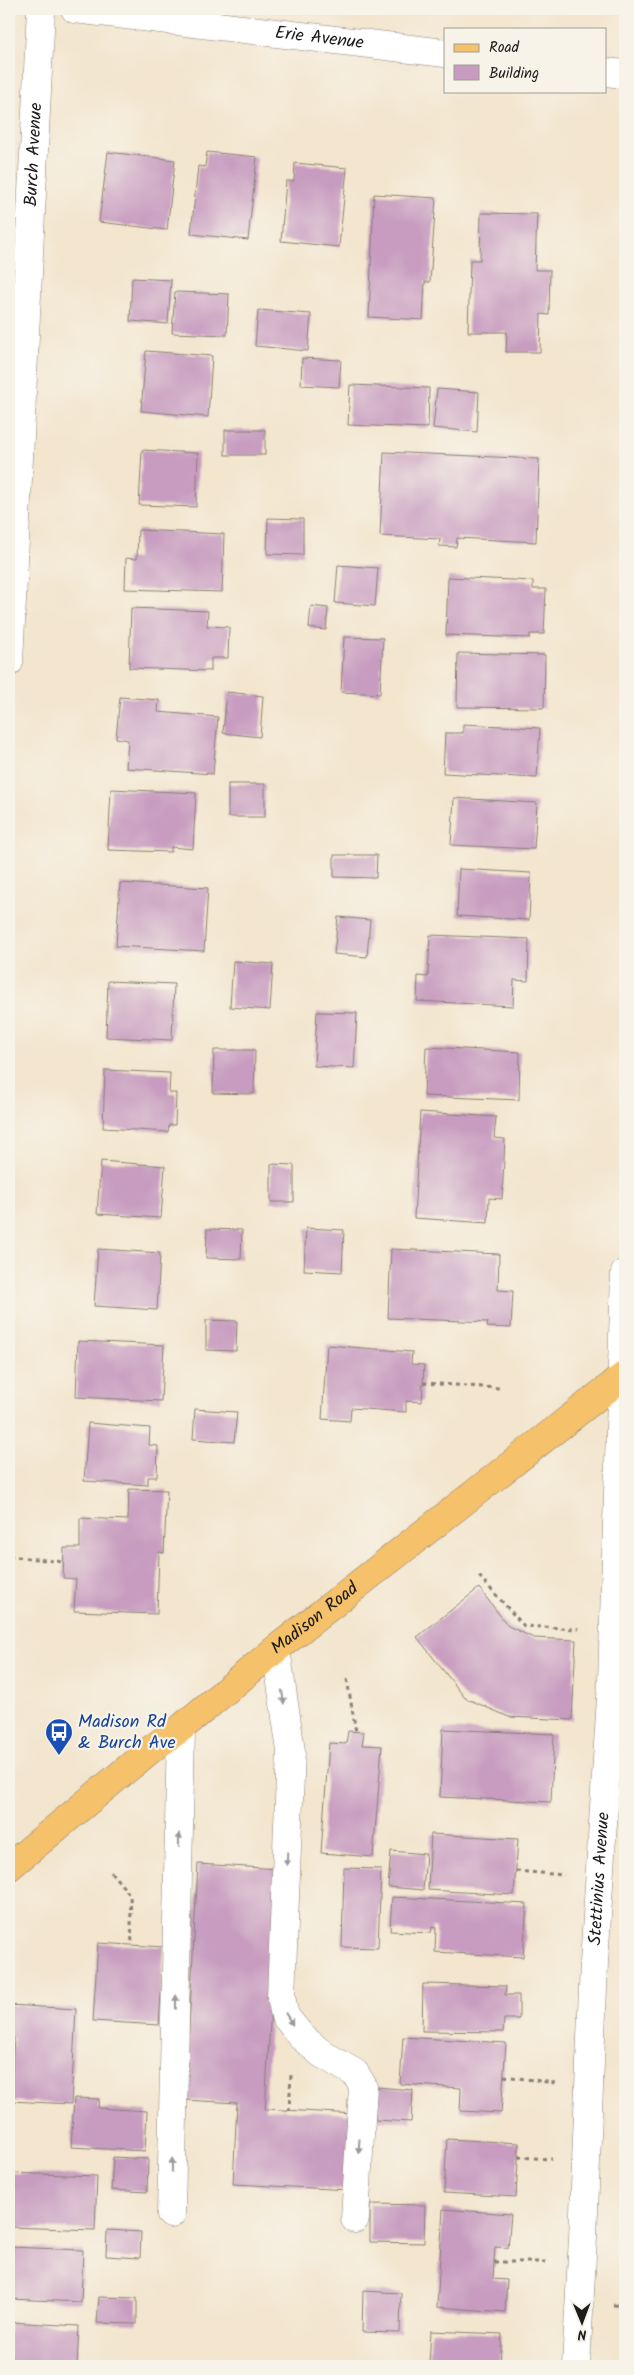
<svg xmlns="http://www.w3.org/2000/svg" width="634" height="2375" viewBox="0 0 634 2375" font-family="Kalam,sans-serif">
<rect width="100%" height="100%" fill="#f7f3e8"/>
<filter id="ink" filterUnits="userSpaceOnUse"><feTurbulence type="fractalNoise" baseFrequency=".02" numOctaves="2"/><feDisplacementMap in="SourceGraphic" scale="10" xChannelSelector="R" yChannelSelector="G"/><feConvolveMatrix kernelMatrix="1 2 1 2 8 2 1 2 1" color-interpolation-filters="sRGB"/></filter>
<filter id="wash" filterUnits="userSpaceOnUse"><feTurbulence type="fractalNoise" baseFrequency=".0096" numOctaves="4" result="noise"/><feDisplacementMap in="SourceGraphic" scale="20" xChannelSelector="R" yChannelSelector="G"/><feGaussianBlur stdDeviation="1.12" result="paint"/><feColorMatrix in="noise" values="0 0 0 0 0 0 0 0 0 0 0 0 0 0 0 0 0 1.4 0 .05"/><feComposite in="paint" operator="in"/></filter>
<g filter="url(#wash)">
<rect width="100%" height="100%" fill="#f3e5ce"/>
<g id="blocks">
<g fill="#c79cc0">
<polygon points="108,152 175,160 167,230 99,222"/>
<polygon points="207,152 257,157 248,240 191,234 198,166 205,167"/>
<polygon points="295,163 347,168 339,247 281,241 286,181 294,181"/>
<polygon points="374,194 436,198 430,282 425,282 423,320 369,317"/>
<polygon points="481,213 537,214 535,270 550,270 549,315 541,314 540,352 506,352 507,332 468,332 470,260 480,260"/>
<polygon points="132,278 171,280 168,324 130,321"/>
<polygon points="175,292 229,294 227,335 172,333"/>
<polygon points="258,310 311,314 308,351 255,346"/>
<polygon points="146,351 212,356 208,417 141,411"/>
<polygon points="302,358 341,360 339,387 301,385"/>
<polygon points="350,385 429,388 428,428 348,425"/>
<polygon points="437,389 479,392 477,432 433,428"/>
<rect x="225" y="430" width="40" height="25"/>
<polygon points="142,450 198,453 196,507 139,505"/>
<polygon points="384,452 539,459 536,542 457,538 456,547 439,546 440,539 380,536"/>
<polygon points="268,518 303,519 303,555 267,554"/>
<polygon points="138,530 224,534 222,592 125,589 126,558 137,559"/>
<polygon points="338,565 378,568 375,606 335,603"/>
<polygon points="448,577 533,581 533,589 546,589 544,634 530,634 530,638 446,635"/>
<polygon points="311,606 328,608 326,630 309,628"/>
<polygon points="131,608 208,611 207,626 229,627 228,658 211,658 211,671 129,668"/>
<polygon points="344,637 383,638 380,694 341,692"/>
<polygon points="458,653 545,655 544,708 457,707"/>
<polygon points="227,692 263,696 260,737 223,733"/>
<polygon points="120,697 159,700 158,712 218,717 213,774 126,768 128,740 116,738"/>
<polygon points="463,724 540,728 537,778 443,773 445,733 463,733"/>
<rect x="228" y="784" width="37" height="33"/>
<polygon points="111,789 196,793 193,849 171,847 171,852 108,850"/>
<polygon points="454,798 537,803 534,849 451,845"/>
<polygon points="334,855 377,855 376,878 334,877"/>
<polygon points="459,869 531,873 529,920 457,916"/>
<polygon points="120,883 208,888 204,951 116,946"/>
<polygon points="338,917 370,920 367,957 334,954"/>
<polygon points="430,935 529,939 528,981 514,980 513,1006 417,1001 418,976 428,977"/>
<polygon points="233,961 273,964 270,1010 230,1007"/>
<polygon points="108,981 174,984 172,1040 106,1037"/>
<polygon points="317,1012 357,1013 354,1068 314,1066"/>
<polygon points="426,1047 520,1052 519,1100 424,1096"/>
<polygon points="214,1050 255,1050 254,1094 213,1093"/>
<polygon points="105,1070 170,1073 169,1093 176,1093 175,1125 169,1125 168,1132 103,1128"/>
<polygon points="420,1112 496,1117 494,1138 505,1139 502,1199 489,1198 488,1223 414,1218"/>
<polygon points="101,1161 165,1166 161,1218 97,1214"/>
<polygon points="271,1164 294,1165 294,1202 271,1202"/>
<polygon points="306,1228 344,1230 342,1272 304,1270"/>
<polygon points="207,1229 242,1230 241,1259 206,1258"/>
<polygon points="98,1249 160,1253 157,1310 94,1306"/>
<polygon points="391,1249 499,1254 498,1290 513,1291 511,1328 487,1327 488,1322 388,1318"/>
<polygon points="206,1320 237,1321 236,1351 206,1350"/>
<polygon points="78,1341 164,1345 161,1401 76,1397"/>
<polygon points="327,1345 412,1352 411,1364 424,1365 422,1402 406,1401 406,1412 351,1408 350,1421 322,1419"/>
<polygon points="195,1409 237,1412 234,1442 193,1439"/>
<polygon points="88,1423 150,1428 149,1445 158,1446 157,1477 148,1477 148,1485 84,1481"/>
<polygon points="129,1489 167,1490 164,1553 159,1552 157,1614 74,1611 76,1579 63,1578 64,1548 80,1548 80,1518 128,1520"/>
<polygon points="479,1588 508,1626 534,1638 576,1640 572,1720 509,1717 465,1698 417,1637"/>
<polygon points="443,1729 554,1734 551,1802 440,1797"/>
<polygon points="348,1731 364,1732 362,1745 382,1746 373,1857 321,1853 329,1743 346,1744"/>
<polygon points="431,1834 518,1839 514,1895 428,1890"/>
<polygon points="391,1851 426,1854 423,1890 388,1887"/>
<polygon points="198,1864 279,1869 265,2109 355,2114 350,2190 233,2184 237,2103 185,2100"/>
<polygon points="344,1868 381,1869 378,1948 342,1947"/>
<polygon points="392,1897 527,1904 523,1957 435,1952 436,1928 432,1927 431,1933 390,1931"/>
<polygon points="98,1943 164,1947 159,2025 93,2021"/>
<polygon points="423,1984 506,1986 505,1995 519,1995 519,2019 504,2019 503,2032 422,2031"/>
<polygon points="9,2005 76,2009 71,2104 10,2101 14,2038 9,2038"/>
<polygon points="403,2037 506,2043 501,2113 460,2111 461,2088 400,2084"/>
<polygon points="376,2087 413,2090 411,2122 375,2120"/>
<polygon points="74,2098 99,2099 98,2108 147,2111 145,2151 71,2147"/>
<polygon points="447,2139 519,2143 516,2197 444,2193"/>
<polygon points="113,2157 148,2159 147,2192 111,2190"/>
<polygon points="9,2173 97,2176 95,2230 9,2227"/>
<polygon points="370,2204 425,2205 424,2243 370,2242"/>
<polygon points="443,2209 511,2214 508,2248 495,2247 493,2279 507,2280 505,2312 437,2307"/>
<polygon points="107,2230 141,2232 140,2258 106,2256"/>
<polygon points="9,2247 83,2250 81,2302 9,2299"/>
<polygon points="363,2291 401,2293 400,2333 362,2332"/>
<polygon points="99,2297 137,2298 137,2324 97,2323"/>
<polygon points="9,2322 79,2326 77,2366 9,2366"/>
<polygon points="431,2331 502,2334 500,2366 429,2366"/>
</g>
</g>
</g>
<g filter="url(#ink)">
<use href="#blocks" fill-opacity="0" stroke="#888075" stroke-width="1"/>
<g fill="none" stroke-linecap="round" stroke-linejoin="round">
<g stroke="#888075" stroke-width="29">
<g id="minor">
<path id="s1" d="M75 9 445 53"/>
<polyline points="605,72 625,74"/>
<path id="s2" d="M9 662 41 9"/>
<polyline points="276,1649 291,1751 281,1996 285,2016 302,2037 322,2054 355,2073 363,2086 355,2219"/>
<polyline points="171,2214 181,1728"/>
<path id="s3" d="M576 2366 583 2237 594 1963 612 1682 625 1273"/>
</g>
</g>
<g stroke="#888075" stroke-width="29">
<g id="major">
<path id="s4" d="M9 1867 150 1750 181 1728 276 1649 625 1375"/>
</g>
</g>
<g stroke="#888075" stroke-width="3" stroke-dasharray="4 4" stroke-linecap="butt">
<polyline points="423,1383 499,1388"/>
<polyline points="9,1556 63,1562"/>
<polyline points="479,1576 524,1626 579,1629"/>
<polyline points="347,1679 356,1732"/>
<polyline points="516,1871 564,1875"/>
<polyline points="111,1872 130,1895 132,1945"/>
<polyline points="504,2076 555,2083"/>
<polyline points="289,2111 291,2075"/>
<polyline points="518,2157 552,2159"/>
<polyline points="494,2262 548,2262"/>
<polyline points="613,2305 625,2306"/>
</g>
<use href="#minor" stroke="#fff" stroke-width="28"/>
<use href="#major" stroke="#f5c16b" stroke-width="28"/>
</g>
<defs><path id="oneway-solid" d="M-6-.8H1V-3.2L6.5 0L1 3.2V.8H-6Z" transform="scale(1.25)"/></defs>
<g fill="#999">
<use href="#oneway-solid" transform="translate(283 1697) rotate(81)"/>
<use href="#oneway-solid" transform="translate(179 1840) rotate(-89)"/>
<use href="#oneway-solid" transform="translate(287 1859) rotate(92)"/>
<use href="#oneway-solid" transform="translate(176 2002) rotate(-89)"/>
<use href="#oneway-solid" transform="translate(289 2019) rotate(58)"/>
<use href="#oneway-solid" transform="translate(359 2146) rotate(94)"/>
<use href="#oneway-solid" transform="translate(172 2165) rotate(-89)"/>
</g>
</g>
<defs>
<g id="bus-pin" transform="scale(1.4375)"><path d="M0 17L-7.5 6A9.5 9.5 0 1 1 7.5 6Z" fill="#1a4fb4" stroke="#f7f3e8"/><path d="M-5-6H5V4H4V6H2V4H-2V6H-4V4H-5ZM-3.5-4V0h7V-4ZM-3.5 1.2v1.5H-2V1.2ZM2 1.2v1.5H3.5V1.2Z" fill="#fff"/></g>
</defs>
<g fill-rule="evenodd">
<use href="#bus-pin" x="59" y="1732"/>
</g>
<g text-anchor="middle" dominant-baseline="central" stroke-width="4.5" stroke-linejoin="round" paint-order="stroke">
<g font-size="18" fill="#1c1c1c" stroke="#f7f3e8">
<text stroke="none"><textPath href="#s1" startOffset="246">Erie Avenue</textPath></text>
<text stroke="none"><textPath href="#s2" startOffset="508">Burch Avenue</textPath></text>
<text stroke="none"><textPath href="#s4" startOffset="394">Madison Road</textPath></text>
<text stroke="none"><textPath href="#s3" startOffset="488">Stettinius Avenue</textPath></text>
</g>
<g font-size="18" fill="#164399" stroke="#f7f3e8" text-anchor="start">
<text x="78" y="1722">Madison Rd<tspan x="78" dy="21">&amp; Burch Ave</tspan></text>
</g>
</g>
<rect width="634" height="2375" fill="none" stroke="#f7f3e8" stroke-width="30"/>
<rect x="444" y="28" width="162" height="65" fill="#f7f3e8" stroke="#9f9d96"/>
<rect x="454" y="44" width="25" height="8" fill="#f5c16b" stroke="#9f9d96"/>
<text x="489" y="52" font-size="15" fill="#1c1c1c">Road</text>
<rect x="454" y="65" width="25" height="15" fill="#c79cc0" stroke="#9f9d96"/>
<text x="489" y="78" font-size="15" fill="#1c1c1c">Building</text>
<g transform="translate(582 2322) rotate(179)" stroke="#f7f3e8" stroke-width="4" paint-order="stroke">
<path d="M0-4L9 19L0 12L-9 19Z" fill="#1c1c1c"/>
<text y="-8" font-size="14" font-weight="bold" text-anchor="middle" fill="#1c1c1c">N</text>
</g>
</svg>
